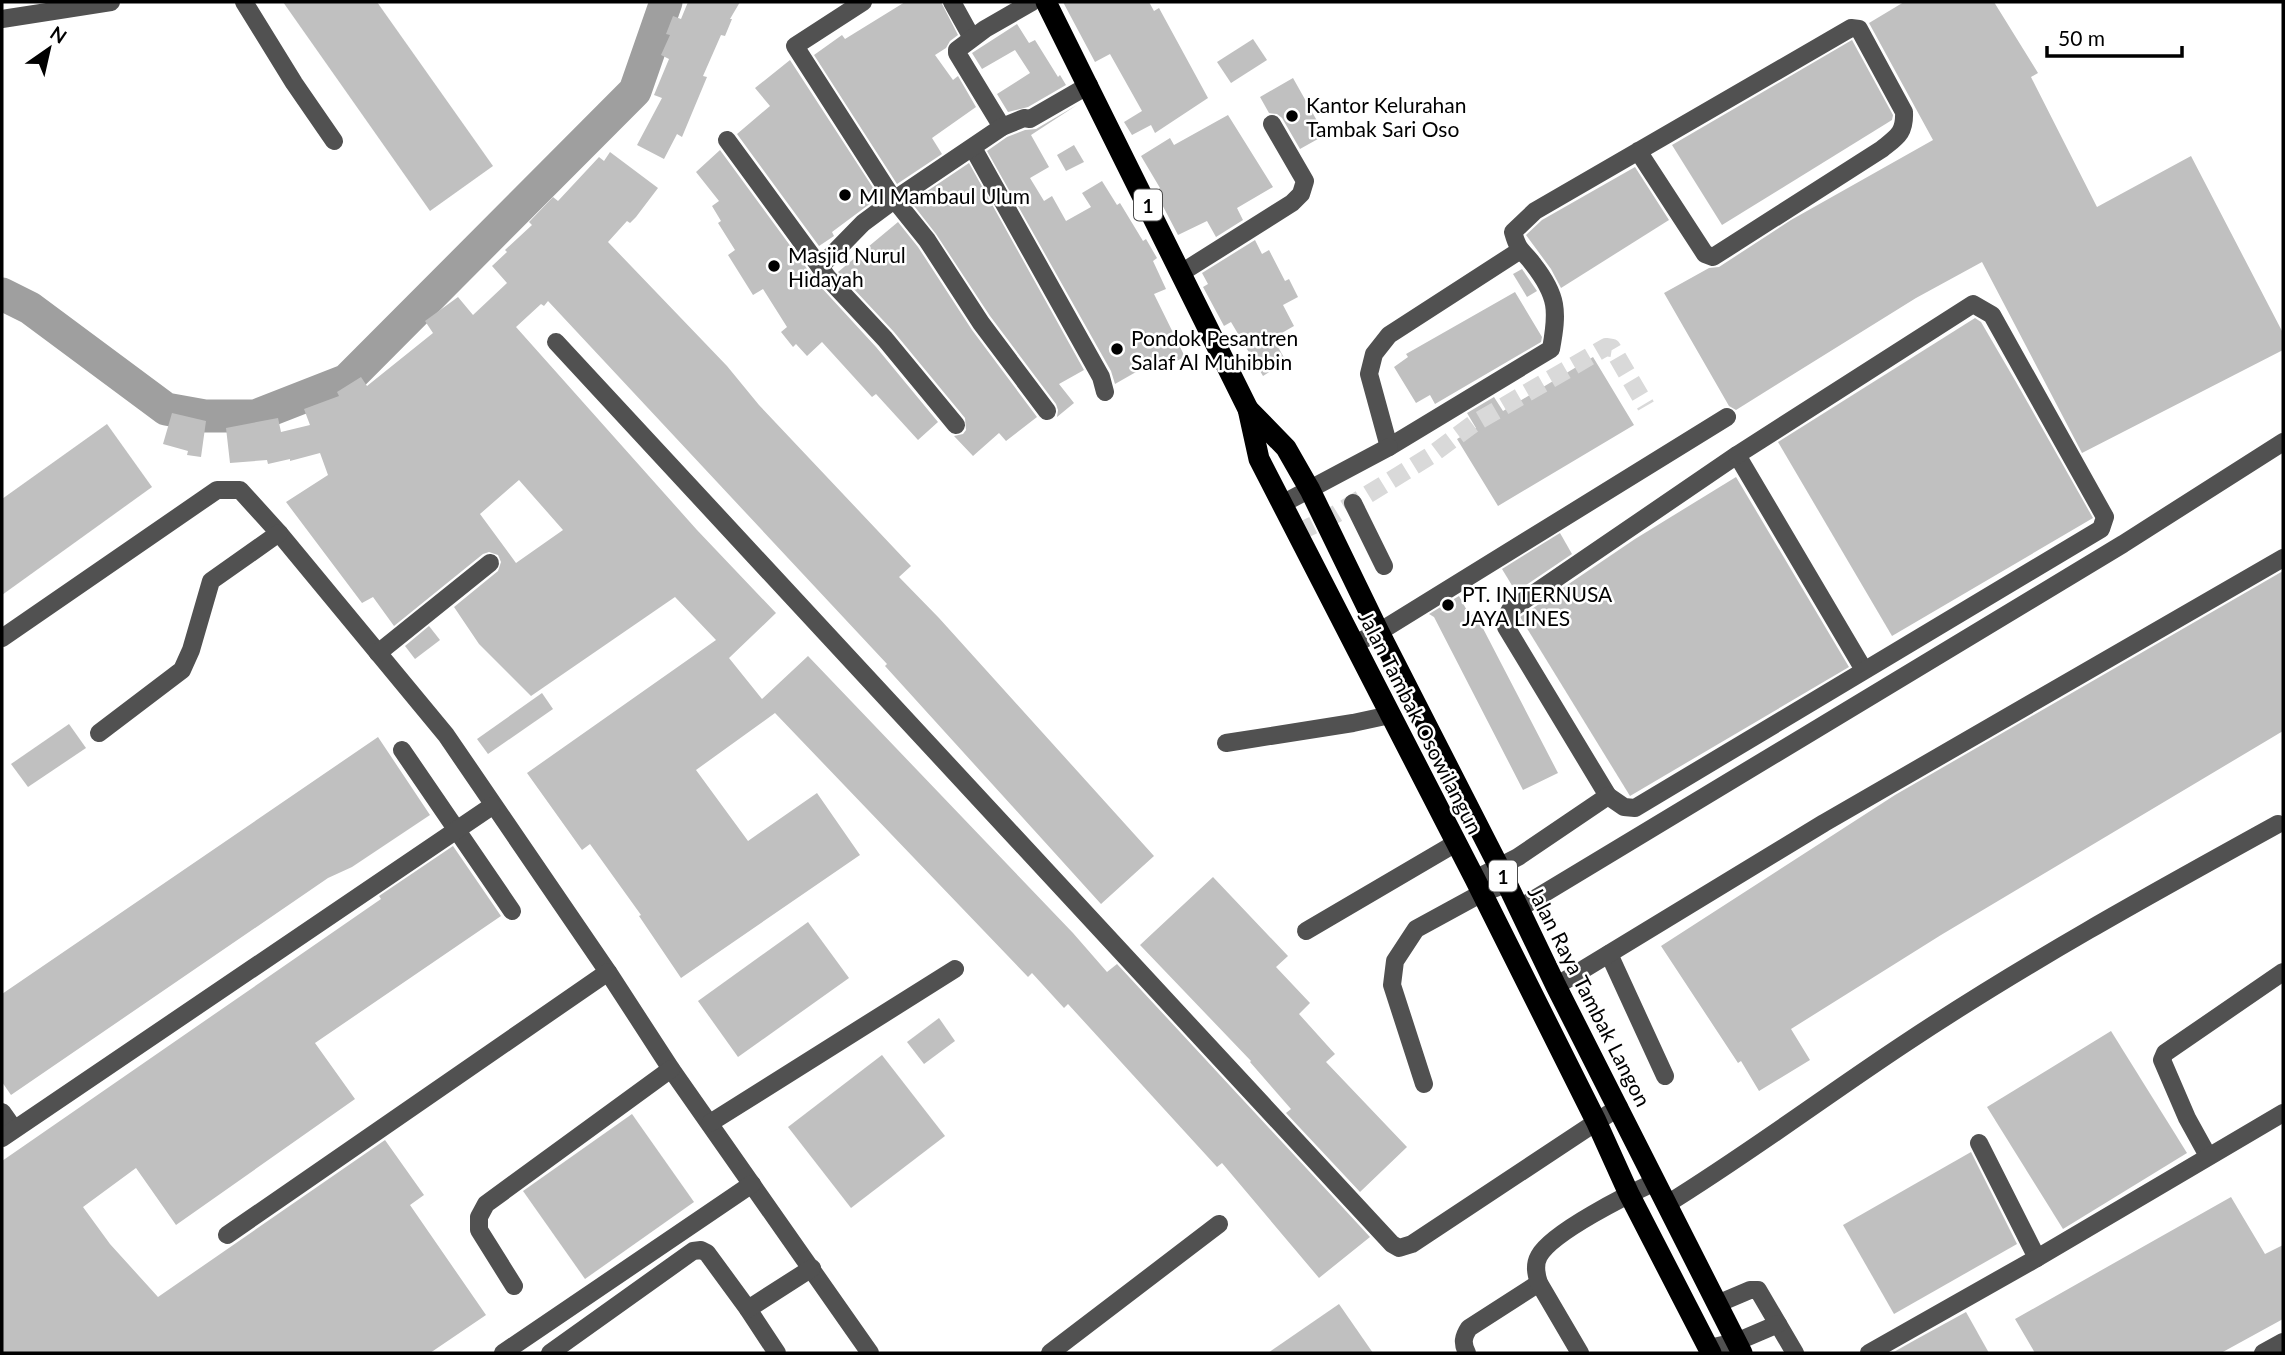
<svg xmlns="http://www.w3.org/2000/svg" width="2285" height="1355" viewBox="0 0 2285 1355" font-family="Lato,sans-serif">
<rect width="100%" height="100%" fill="#fff"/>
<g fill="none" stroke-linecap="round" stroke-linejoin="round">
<polyline stroke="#9f9f9f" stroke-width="33" points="2,294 30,308 166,409 205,416 255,416 347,380 635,91 666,2"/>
</g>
<g fill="#c0c0c0" fill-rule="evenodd">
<polygon points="283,2 377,2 493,166 430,211"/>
<polygon points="688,2 740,2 730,19 732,19 725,36 721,35 703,76 707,77 682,137 677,134 664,159 637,145 662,98 654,95 669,59 661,55 670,35 666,34 673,16 681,19"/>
<polygon points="905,2 941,2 958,35 950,41 946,48 935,55 953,80 958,76 976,107 932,138 942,154 897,184 814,55 842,35 845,39"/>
<polygon points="1063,2 1149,2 1154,11 1159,8 1208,98 1155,133 1151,125 1132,135 1124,122 1142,111 1110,54 1095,62"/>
<polygon points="1904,2 1994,2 2038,73 2031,77 2097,207 2191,156 2283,333 2283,350 2082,453 1982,262 1916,298 1736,410 1729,406 1664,293 1709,268 1719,267 1791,220 1933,140 1869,23"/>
<polygon points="1017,24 1029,43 1035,40 1058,77 1060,75 1066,85 1028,107 1008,112 997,94 1030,73 1015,50 982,69 972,53"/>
<polygon points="1253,39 1267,60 1231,83 1217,62"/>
<polygon points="1852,40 1893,115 1892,120 1722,225 1672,145"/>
<polygon points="790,60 879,197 832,232 834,236 819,246 737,134 770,106 755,88"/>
<polygon points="1293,78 1325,135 1300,149 1282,118 1277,114 1269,113 1260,97"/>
<polygon points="1077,105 1031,135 1049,167 1030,178 1044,201 1052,196 1066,221 1091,207 1082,193 1102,181 1117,205 1120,203 1143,241 1146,239 1157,258 1153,261 1166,289 1154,294 1185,357 1168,365 1164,356 1115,384 1111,371 987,151 1007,137 1025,130 1036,129"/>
<polygon points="1228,115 1273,187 1237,208 1243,220 1216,237 1207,221 1178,235 1155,191 1160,188 1141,156 1170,138 1174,145"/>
<polygon points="1074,145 1084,162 1066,171 1057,155"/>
<polygon points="720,150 819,285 876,347 938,422 918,440 876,394 872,397 822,342 807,356 796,344 793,347 781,332 787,327 763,289 753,295 728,255 735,250 718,223 721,221 712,206 719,201 696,172"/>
<path d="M610 152 658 188 636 217 630 223 627 221 608 242 727 366 759 405 911 566 899 577 939 618 1154 856 1101 904 885 666 887 664 548 301 544 306 541 304 516 327 697 530 776 613 729 658 762 699 808 656 1073 933 1107 972 1117 964 1370 1237 1319 1278 1222 1163 1217 1167 1068 1004 1064 1008 1032 973 1028 977 775 713 696 770 748 841 817 793 860 855 681 978 639 916 641 915 590 844 582 850 527 773 716 640 675 597 531 696 479 644 454 607 498 571 501 562 498 555 489 552 483 554 394 626 373 597 362 603 286 502 328 475 320 453 290 461V459L268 464 267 460 230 463 226 428 278 418 281 432 310 425 304 409 339 396 337 392 361 377 367 386 433 333 425 321 458 297 473 315 507 283 492 266 507 252 505 250 532 225 529 222 553 197 558 201 599 157 604 161ZM519 480 563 530 516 563 480 514Z"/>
<polygon points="969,163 1084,370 1059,384 1074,403 1057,417 1058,410 1056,404 990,316 936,234 911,202"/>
<polygon points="1635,167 1669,220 1561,288 1551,269 1526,235 1542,220"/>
<polygon points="898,222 918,247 972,330 1037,417 1006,441 999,433 973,456 954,436 963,434 966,430 965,418 894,332 838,272"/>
<polygon points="1255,240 1262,254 1269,250 1285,281 1289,279 1298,297 1283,305 1294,326 1280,334 1286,342 1278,347 1286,361 1263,376 1231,322 1224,326 1203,287 1208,284 1202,273"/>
<polygon points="1522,269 1537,291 1527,297 1513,274"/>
<polygon points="1515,292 1542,337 1541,342 1435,404 1430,395 1416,403 1394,367 1408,357 1406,354"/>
<polygon points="1975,318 1981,322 2016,382 2093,518 1892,636 1778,442"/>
<polygon points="1593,357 1634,425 1498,506 1457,439 1476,428 1467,413 1494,397 1503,411"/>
<polygon points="172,413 206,421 201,457 187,455 188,451 163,444"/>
<polygon points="107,424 152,487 2,595 2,499"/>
<polygon points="1736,477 1849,667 1630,796 1520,617 1635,539"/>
<polygon points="1560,533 1572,554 1516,592 1502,569"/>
<polygon points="2283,571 2283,731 1941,935 1791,1029 1810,1060 1759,1091 1741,1061 1738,1063 1661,946 1895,795"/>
<polygon points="1459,596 1470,616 1475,613 1558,773 1523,790 1434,617 1429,614"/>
<polygon points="429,626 440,640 415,659 405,646"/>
<polygon points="542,693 553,709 488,754 477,739"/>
<polygon points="69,724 86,748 28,787 11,764"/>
<polygon points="378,737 430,815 352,867 328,878 11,1095 2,1082 2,994"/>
<polygon points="453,846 501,916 315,1043 355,1099 176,1225 136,1168 83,1207 110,1244 158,1297 385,1140 424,1195 410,1205 486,1315 430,1353 2,1353 2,1161 381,899 379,896"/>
<polygon points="1213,877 1288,956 1276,967 1310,1003 1299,1014 1335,1054 1326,1062 1407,1147 1360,1192 1286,1113 1291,1109 1250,1062 1251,1061 1140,945"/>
<polygon points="808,922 849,978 738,1057 698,1001"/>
<polygon points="939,1018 955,1041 924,1064 907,1042"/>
<polygon points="2111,1031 2187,1153 2063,1229 1987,1107"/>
<polygon points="882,1055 945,1136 851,1208 788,1127"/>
<polygon points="632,1114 694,1202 585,1279 523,1191"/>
<polygon points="1971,1152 2017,1244 1894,1314 1843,1225"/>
<polygon points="2231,1197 2265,1254 2283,1245 2283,1319 2221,1353 2035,1353 2015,1319"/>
<polygon points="1339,1304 1373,1353 1268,1353"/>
<polygon points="1966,1312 1989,1353 1892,1353 1915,1340"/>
</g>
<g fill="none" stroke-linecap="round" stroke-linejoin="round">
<polyline stroke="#d9d9d9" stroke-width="18" stroke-dasharray="18 9" stroke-linecap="butt" points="1297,533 1336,514 1430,456 1473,424 1606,347 1612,348 1646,406"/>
<g stroke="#515151" stroke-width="18">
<polyline points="244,2 294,83 334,141"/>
<polyline points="863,2 795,46 890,194 927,240 981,323 1047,411"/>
<polyline points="952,2 972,38"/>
<polyline points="2,19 111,2"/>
<polyline points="1002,127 957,53 957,50 985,29 1032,2"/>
<polyline points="727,140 828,278 885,339 956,425"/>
<polyline points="973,148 1101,377 1105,392"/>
<path d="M1519 251 1389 335 1374 354 1369 374 1389 447 1551 349C1558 311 1558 296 1533 264 1522 249 1519 253 1513 232L1535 211 1851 28 1859 29 1904 112C1905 133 1897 137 1882 149L1713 257 1705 254 1638 151"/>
<polyline points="820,267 863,223 894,200 1002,127 1024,118 1030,119 1089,85"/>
<polyline points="1181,273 1292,203 1301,194 1305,181 1272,124"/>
<polyline points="556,342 1392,1244 1399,1248 1412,1244 1619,1107"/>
<polyline points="1353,503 1384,566"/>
<polyline points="1282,504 1389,447"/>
<polyline points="2,638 217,490 240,490 279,533 446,735 608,972 671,1069 870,1353"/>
<polyline points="1354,644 1379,632 1727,417"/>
<polyline points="378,653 490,563"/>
<polyline points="99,733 182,670 191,650 211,581 279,533"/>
<polyline points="1226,743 1353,723 1390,715"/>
<polyline points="402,750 512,911"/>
<polyline points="1608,796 1506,627 1505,620 1510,610 1737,455 1864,670"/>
<polyline points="1475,879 1518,857 1608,796 1624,807 1635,808 2101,529 2105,517 1992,315 1973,304 1737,455"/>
<polyline points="1518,909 2123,544 2283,442"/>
<polyline points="1306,931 1456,843"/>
<polyline points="1609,954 1665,1076"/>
<polyline points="1556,986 1824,823 2283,558"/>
<polyline points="1424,1084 1392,985 1395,961 1416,929 1482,893 1506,884"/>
<polyline points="2,1112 14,1129"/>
<polyline points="710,1123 955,969"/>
<polyline points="2,1138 492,806"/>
<polyline points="1979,1143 2037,1258"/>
<polyline points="2208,1156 2187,1118 2162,1060 2165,1053 2283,972"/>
<path d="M1667 1204C1748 1154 1824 1097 1904 1044 2024 964 2151 894 2278 824"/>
<polyline points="227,1235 608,972"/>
<polyline points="514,1286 479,1230 479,1217 486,1204 671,1069"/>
<polyline points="1717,1304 1750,1290 1758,1290 1795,1353"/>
<polyline points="748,1309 777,1353"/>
<polyline points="1709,1348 1736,1342 1778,1324"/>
<polyline points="503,1353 752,1184"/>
<polyline points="550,1353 693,1251 701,1250 707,1253 748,1309 812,1268"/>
<polyline points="1050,1353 1219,1224"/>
<path d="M1467 1353C1462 1343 1463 1337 1469 1328L1539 1283"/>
<path d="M1580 1353 1539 1283C1536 1274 1534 1265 1539 1256 1552 1232 1629 1194 1655 1182"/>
<polyline points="1869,1353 2037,1258 2283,1113"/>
<polyline points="2263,1353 2283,1342"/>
</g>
<g stroke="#000" stroke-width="21">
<polyline points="1046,2 1248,409 1259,459 1475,879 1596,1121 1629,1194 1711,1353"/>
<polyline points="1248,409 1286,448 1310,490 1379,632 1499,867 1556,986 1742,1353"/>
</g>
</g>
<g fill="#000" stroke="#fff" stroke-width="2.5">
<circle cx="1292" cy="116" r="7"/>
<circle cx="845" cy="195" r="7"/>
<circle cx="774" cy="266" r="7"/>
<circle cx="1117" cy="349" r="7"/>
<circle cx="1448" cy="605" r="7"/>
</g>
<g text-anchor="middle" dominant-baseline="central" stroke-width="5" stroke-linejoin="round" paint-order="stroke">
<g fill="#fff" stroke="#4c4c4c" stroke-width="2">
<rect x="1134" y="189.5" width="28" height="31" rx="5"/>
<rect x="1489" y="860.5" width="28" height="31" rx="5"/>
</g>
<g font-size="19" font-weight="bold" fill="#000">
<text x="1148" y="205">1</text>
<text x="1503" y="876">1</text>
</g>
<g font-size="21" fill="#000" stroke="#fff" text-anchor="start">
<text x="1306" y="104">Kantor Kelurahan<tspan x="1306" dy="24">Tambak Sari Oso</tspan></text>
<text x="859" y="195">MI Mambaul Ulum</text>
<text x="788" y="254">Masjid Nurul<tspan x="788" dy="24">Hidayah</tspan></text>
<text x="1131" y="337">Pondok Pesantren<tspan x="1131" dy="24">Salaf Al Muhibbin</tspan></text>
<text x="1462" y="593">PT. INTERNUSA<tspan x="1462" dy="24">JAYA LINES</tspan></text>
</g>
<g font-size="21" fill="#000" stroke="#fff">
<text transform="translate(1421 722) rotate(63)">Jalan Tambak Osowilangun</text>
<text transform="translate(1590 996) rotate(63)">Jalan Raya Tambak Langon</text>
</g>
</g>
<rect width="2285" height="1355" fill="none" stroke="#000000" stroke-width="7"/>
<g transform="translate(49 49) rotate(34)" stroke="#ffffff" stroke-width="5" paint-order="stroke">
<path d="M0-5L12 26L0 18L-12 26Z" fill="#000000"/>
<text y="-10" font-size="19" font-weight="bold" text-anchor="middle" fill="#000000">N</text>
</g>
<path d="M2047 46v10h135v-10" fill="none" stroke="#000000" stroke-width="3.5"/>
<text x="2058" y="46" font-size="21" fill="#000000" stroke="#ffffff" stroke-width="5" paint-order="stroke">50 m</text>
</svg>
